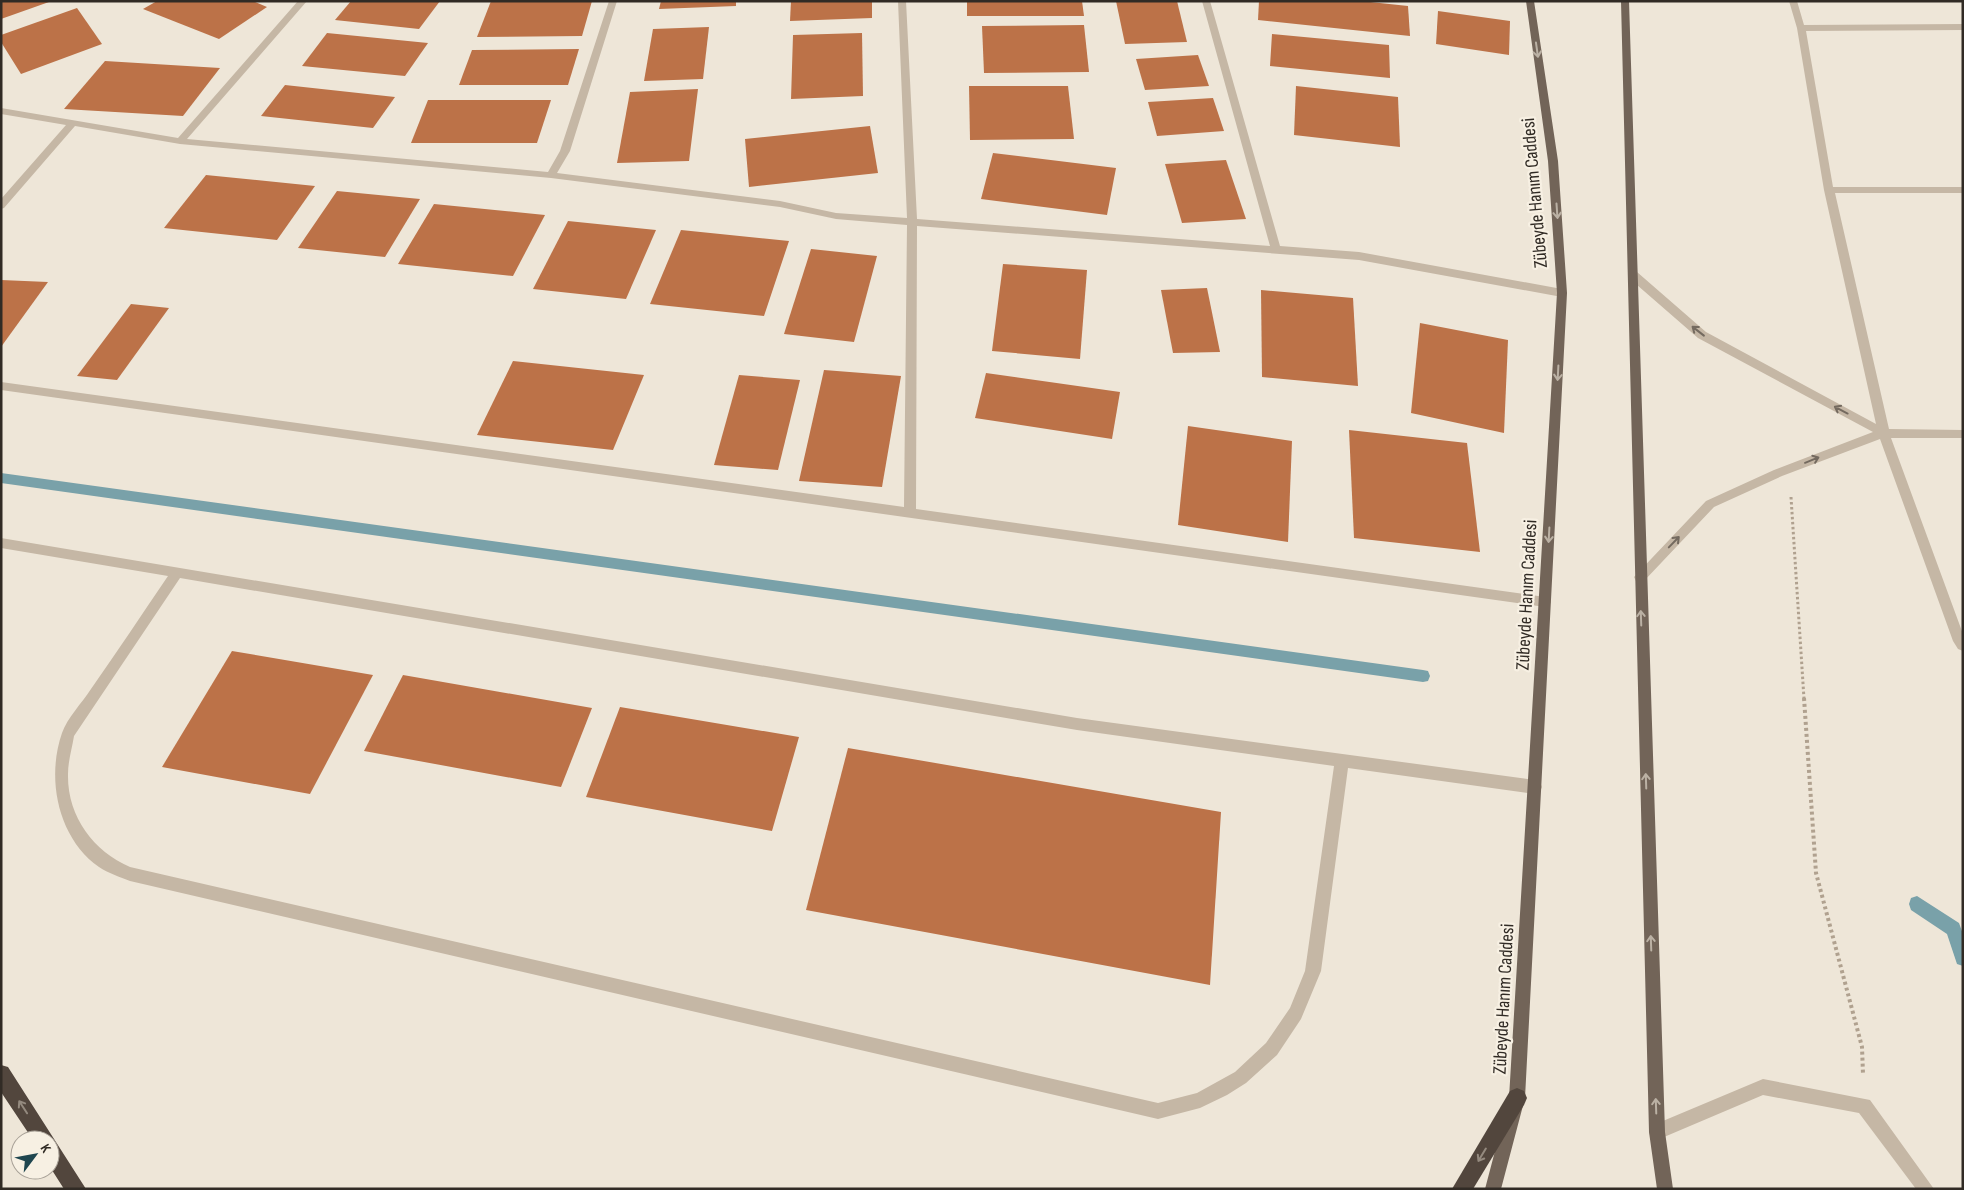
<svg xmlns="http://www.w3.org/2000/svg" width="1964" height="1190" viewBox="0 0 1964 1190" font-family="'Sofia Sans Condensed',sans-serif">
<rect width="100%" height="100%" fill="#eee6d8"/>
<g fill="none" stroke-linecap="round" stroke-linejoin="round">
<g fill="#79a1a9" fill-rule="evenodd">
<polygon points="1,473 1423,670 1428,671 1430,676 1428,681 1423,682 1,483"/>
<polygon points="1917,896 1959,923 1963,934 1963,966 1957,964 1947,934 1911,910 1909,904 1911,898"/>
</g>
</g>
<g fill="#bc7248">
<polygon points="1,1 49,1 49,2 1,19"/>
<polygon points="157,1 253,1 267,7 219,39 143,9"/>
<polygon points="351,1 440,1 419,29 335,20"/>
<polygon points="491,1 592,1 582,36 477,37"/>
<polygon points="661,1 736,1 736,6 659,9"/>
<polygon points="791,1 872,1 872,18 790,21"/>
<polygon points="967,1 1082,1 1084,16 967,16"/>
<polygon points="1116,1 1177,1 1187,42 1125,44"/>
<polygon points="1259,1 1361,1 1408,6 1410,36 1258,20"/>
<polygon points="77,8 102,44 21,74 1,42 1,35"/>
<polygon points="1438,11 1510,21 1509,55 1436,44"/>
<polygon points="1084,25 1089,72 984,73 982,26"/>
<polygon points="709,27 703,79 644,81 653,29"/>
<polygon points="327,33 428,43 405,76 302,66"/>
<polygon points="862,33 863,96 791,99 793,35"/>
<polygon points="1272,34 1389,45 1390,78 1270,66"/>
<polygon points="579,49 568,85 459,85 472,50"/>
<polygon points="1198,55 1209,86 1145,90 1136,59"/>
<polygon points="105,61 220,68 183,116 64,109"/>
<polygon points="285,85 395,97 373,128 261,116"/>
<polygon points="969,86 1068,86 1074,139 970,140"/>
<polygon points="1296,86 1398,97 1400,147 1294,135"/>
<polygon points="698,89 689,161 617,163 630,92"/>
<polygon points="1213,98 1224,131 1157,136 1148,102"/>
<polygon points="428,100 551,100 537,143 411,143"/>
<polygon points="870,126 878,173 749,187 745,139"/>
<polygon points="993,153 1116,168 1107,215 981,199"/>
<polygon points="1226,160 1246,219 1182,223 1165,164"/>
<polygon points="206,175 315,186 277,240 164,228"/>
<polygon points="337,191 420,199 385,257 298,248"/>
<polygon points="434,204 545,215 513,276 398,264"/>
<polygon points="568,221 656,230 626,299 533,289"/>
<polygon points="681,230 789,241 764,316 650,304"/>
<polygon points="811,249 877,256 854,342 784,334"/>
<polygon points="1003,264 1087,270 1080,359 992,351"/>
<polygon points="1,280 48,282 1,347"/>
<polygon points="1207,288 1220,352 1173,353 1161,290"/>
<polygon points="1261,290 1353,298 1358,386 1262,377"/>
<polygon points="131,304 169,308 117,380 77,376"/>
<polygon points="1420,323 1508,340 1504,433 1411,413"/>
<polygon points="513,361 644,375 613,450 477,435"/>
<polygon points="824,370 901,376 882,487 799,481"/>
<polygon points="986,373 1120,392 1112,439 975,418"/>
<polygon points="739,375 800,380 778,470 714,465"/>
<polygon points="1188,426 1292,441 1288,542 1178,525"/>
<polygon points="1349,430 1467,443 1480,552 1354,538"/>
<polygon points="232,651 373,675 310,794 162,767"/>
<polygon points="403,675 592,708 561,787 364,751"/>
<polygon points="620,707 799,737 772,831 586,797"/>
<polygon points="848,748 1221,812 1210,985 806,910"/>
</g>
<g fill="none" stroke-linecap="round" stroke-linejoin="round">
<polyline stroke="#b0a18f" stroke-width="3" stroke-dasharray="2.5 2.5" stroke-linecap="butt" points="1791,497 1804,699"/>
<polyline stroke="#b0a18f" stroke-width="4" stroke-dasharray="3 3" stroke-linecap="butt" points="1804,698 1816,873 1862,1047 1863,1074"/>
<g fill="#c5b7a5" fill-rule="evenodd">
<polygon points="298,1 307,1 187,139 548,172 560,151 609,1 617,1 570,151 557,173 780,201 836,213 907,218 898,1 906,1 917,219 1270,246 1202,1 1210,1 1280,246 1359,252 1562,289 1567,293 1562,297 1359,260 917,226 916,509 1545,597 1549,598 1551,602 1549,606 1545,607 1,390 1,382 904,507 907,225 836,219 780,207 551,178 180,144 75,126 4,208 1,209 1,199 66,125 1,114 1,108 178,138"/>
<polygon points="1789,1 1797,1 1804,25 1963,24 1963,30 1806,31 1833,187 1963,187 1963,193 1835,193 1889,429 1963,430 1963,438 1891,438 1963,634 1963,651 1958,649 1953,641 1880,439 1782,476 1714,507 1644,581 1640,582 1636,581 1634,577 1706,501 1774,470 1873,432 1698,338 1629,278 1628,275 1629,272 1637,272 1706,332 1876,424 1824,190 1797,28"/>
<path d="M1 538 1077 718 1535 780 1540 782 1542 787 1540 792 1535 794 1348 768 1321 971 1301 1019 1277 1055 1246 1083 1227 1095 1200 1108 1158 1119 130 881C120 877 108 873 99 867 58 838 46 779 62 733 67 718 82 703 91 689 117 652 142 614 168 576L1 548ZM180 578 1077 730 1334 766 1305 971 1290 1008 1266 1043 1235 1072 1197 1093 1158 1103 130 867C93 851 67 816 68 774 68 761 72 749 74 736Z"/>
<polygon points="1763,1079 1870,1100 1934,1189 1916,1189 1859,1113 1763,1095 1657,1140 1651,1138 1649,1132 1651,1126"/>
</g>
<g fill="#726458" fill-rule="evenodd">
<polygon points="1526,1 1534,1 1558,161 1567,293 1525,1098 1501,1189 1485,1189 1509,1098 1557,293 1548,161"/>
<polygon points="1621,1 1629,1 1665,1132 1673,1189 1657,1189 1649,1132"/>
</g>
<g fill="#52463d" fill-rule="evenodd">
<polygon points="1,1065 8,1067 86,1189 64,1189 50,1167 50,1140 33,1140 1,1092"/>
<polygon points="1517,1088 1524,1091 1527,1098 1524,1105 1473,1189 1452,1189 1510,1091"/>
</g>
</g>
<defs><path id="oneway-shaft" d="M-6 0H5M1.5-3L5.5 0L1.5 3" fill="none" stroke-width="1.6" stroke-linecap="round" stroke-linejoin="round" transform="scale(1.25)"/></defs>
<g stroke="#bbb1a4">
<use href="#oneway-shaft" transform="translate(1537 50) rotate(82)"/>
<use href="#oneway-shaft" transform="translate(1557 211) rotate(86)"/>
<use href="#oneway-shaft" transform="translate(1558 373) rotate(93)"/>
<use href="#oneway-shaft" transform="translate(1549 535) rotate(93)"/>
<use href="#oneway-shaft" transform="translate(1641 618) rotate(-92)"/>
<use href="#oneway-shaft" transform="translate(1646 781) rotate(-92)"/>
<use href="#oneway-shaft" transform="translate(1651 943) rotate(-92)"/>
<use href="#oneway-shaft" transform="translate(1656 1106) rotate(-92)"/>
</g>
<g stroke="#746a5f">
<use href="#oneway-shaft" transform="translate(1698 331) rotate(-142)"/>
<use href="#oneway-shaft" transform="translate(1841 410) rotate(-152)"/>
<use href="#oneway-shaft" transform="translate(1812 460) rotate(-22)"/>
<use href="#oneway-shaft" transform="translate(1674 542) rotate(-46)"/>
</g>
<g stroke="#948a7f">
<use href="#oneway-shaft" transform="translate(23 1107) rotate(-123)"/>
<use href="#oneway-shaft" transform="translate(1482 1155) rotate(121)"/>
</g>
<g text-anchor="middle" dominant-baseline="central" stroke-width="4.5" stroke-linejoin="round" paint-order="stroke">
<g font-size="19" fill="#312b25" stroke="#f7f0e3">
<text transform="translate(1535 193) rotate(-95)">Zübeyde Hanım Caddesi</text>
<text transform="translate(1527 595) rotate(-87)">Zübeyde Hanım Caddesi</text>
<text transform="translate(1504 999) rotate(-87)">Zübeyde Hanım Caddesi</text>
</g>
</g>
<rect width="1964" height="1190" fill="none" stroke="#312b25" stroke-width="5"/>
<g transform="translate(35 1155) rotate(58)"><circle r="24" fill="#f7f0e3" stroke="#a8a197"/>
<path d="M0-4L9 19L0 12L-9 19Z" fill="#1f464f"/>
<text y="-8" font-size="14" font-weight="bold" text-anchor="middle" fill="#312b25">K</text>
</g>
</svg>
